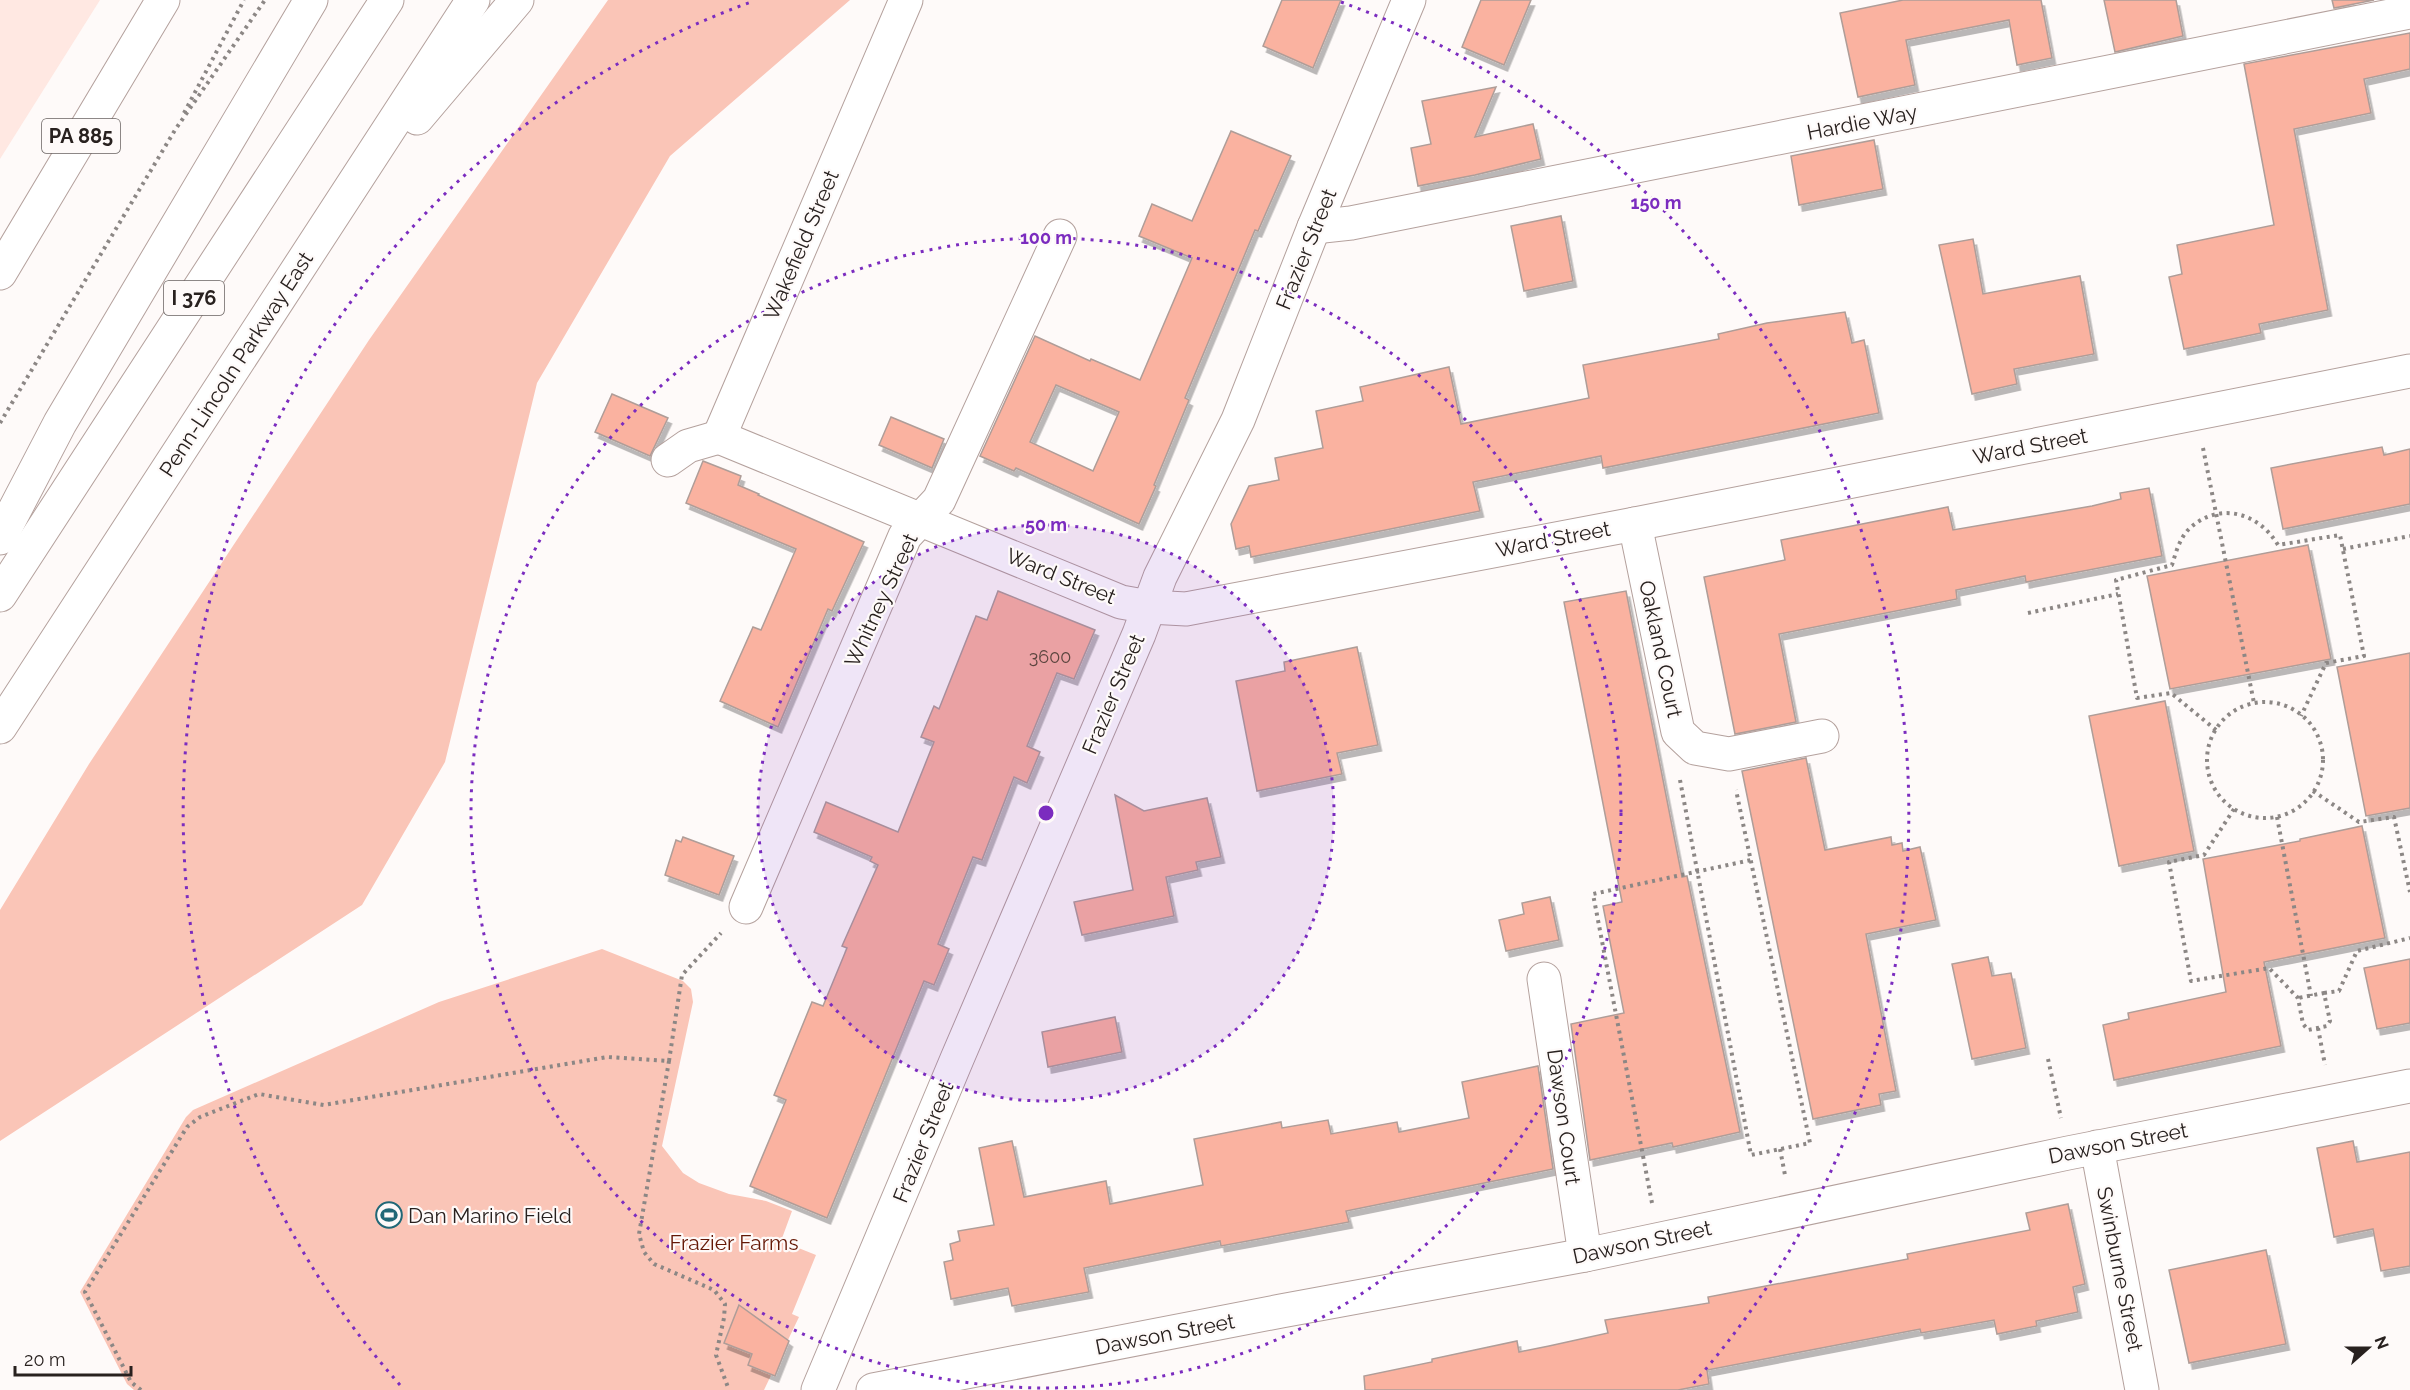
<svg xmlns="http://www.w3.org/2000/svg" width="2410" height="1390" viewBox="0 0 2410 1390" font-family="Raleway,sans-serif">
<defs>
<filter id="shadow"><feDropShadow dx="3.5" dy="6" stdDeviation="0" flood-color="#0004"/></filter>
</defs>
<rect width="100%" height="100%" fill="#fefaf9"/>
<polygon fill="#ffe8e2" points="0,0 100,0 0,159"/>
<g fill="#fac5b7">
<polygon points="608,0 850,0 670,156 537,383 445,762 362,905 0,1141 0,910 89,764 369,340"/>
<polygon points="602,949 683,981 691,989 693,1002 662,1146 683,1173 699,1183 729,1194 766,1201 792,1211 781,1241 816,1255 792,1314 799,1317 764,1390 134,1390 127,1384 80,1292 186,1117 193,1110 439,1002"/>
</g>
<g fill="#fab2a0" stroke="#af9d98" stroke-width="1.5" fill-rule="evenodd" filter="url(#shadow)">
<polygon points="1282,0 1341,0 1313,68 1263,46"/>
<polygon points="1481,0 1531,0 1504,65 1462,47"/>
<polygon points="1903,0 2041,0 2052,58 2017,65 2009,20 1906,40 1915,85 1858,97 1840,13"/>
<polygon points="2104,0 2176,0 2183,36 2115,52"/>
<polygon points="2332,0 2374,0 2334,8"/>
<polygon points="2410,33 2410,69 2364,79 2371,113 2294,129 2328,310 2259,324 2261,333 2184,349 2169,277 2182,274 2177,245 2274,225 2244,64"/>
<polygon points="1496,87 1475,137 1533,124 1541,159 1475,175 1418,186 1411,148 1431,144 1422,101"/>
<path d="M1231 131 1291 156 1258 231 1255 230 1185 398 1189 400 1154 485 1156 486 1139 524 1016 468 1014 471 980 456 1035 336 1090 361 1091 359 1140 380 1192 258 1139 236 1152 204 1192 221ZM1056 385 1119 412 1093 471 1030 442Z"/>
<polygon points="1874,140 1883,189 1799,205 1791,156"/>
<polygon points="1561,216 1573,281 1524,291 1511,226"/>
<polygon points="1973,239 1983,294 2080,276 2094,354 2014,369 2017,384 1972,394 1939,245"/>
<polygon points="1845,312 1852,343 1864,340 1879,413 1603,468 1601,456 1473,482 1480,511 1251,557 1249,546 1236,549 1231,524 1249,486 1279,480 1275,458 1323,448 1316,411 1363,401 1360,387 1449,367 1461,424 1589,398 1583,365 1719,339 1718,334 1767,323"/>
<polygon points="612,394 668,418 650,456 595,432"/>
<polygon points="891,417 944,439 932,468 879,445"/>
<polygon points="2382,447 2384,455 2410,449 2410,504 2283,529 2271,468"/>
<polygon points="703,461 741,476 738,485 759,494 758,495 864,542 832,611 828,609 778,727 720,701 753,627 761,630 796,549 686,503"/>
<polygon points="2149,488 2162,556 2026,582 2025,576 1956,590 1957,599 1779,634 1796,722 1735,734 1704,577 1785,560 1781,540 1948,507 1953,530 2092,506 2121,499 2120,493"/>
<polygon points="2308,545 2331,659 2170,689 2147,576"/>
<polygon points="998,591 1095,630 1074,679 1057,673 1027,746 1040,752 1027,783 1014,777 982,860 973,857 938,944 949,949 934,985 924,981 827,1218 750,1186 786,1100 774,1095 812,1002 823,1006 847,948 842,946 878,865 870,861 872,857 814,832 826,802 898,832 934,742 921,737 934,706 939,709 976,616 987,620"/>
<polygon points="1626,591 1682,877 1687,876 1740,1132 1673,1147 1672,1143 1590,1160 1571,1024 1624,1013 1603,906 1622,902 1564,602"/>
<polygon points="1357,647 1378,745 1337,753 1342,774 1257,791 1236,681 1285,671 1284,662"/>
<polygon points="2410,653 2410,808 2366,816 2337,667"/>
<polygon points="2165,701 2194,851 2119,866 2089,716"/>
<polygon points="1806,758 1825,850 1891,837 1892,845 1902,843 1903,851 1920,847 1936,920 1866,934 1896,1091 1879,1094 1881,1105 1813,1119 1742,771"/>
<polygon points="1115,795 1144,811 1207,798 1221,857 1196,862 1198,870 1166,877 1174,916 1082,935 1074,902 1133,890"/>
<polygon points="2362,826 2385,938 2264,962 2281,1046 2114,1080 2103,1025 2129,1019 2128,1013 2226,992 2203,859 2300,841 2300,839"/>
<polygon points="683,837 734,856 719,895 665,875 676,840 681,842"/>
<polygon points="1550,897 1559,940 1506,951 1499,920 1524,914 1522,903"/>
<polygon points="1988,957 1992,976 2011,973 2026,1048 1972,1059 1952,964"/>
<polygon points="2410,959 2410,1023 2377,1029 2364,968"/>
<polygon points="1115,1017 1122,1052 1048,1067 1042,1032"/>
<polygon points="1538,1066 1553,1169 1346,1211 1349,1222 1221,1246 1220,1241 1084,1268 1089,1292 1012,1306 1008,1288 951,1299 944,1262 953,1260 950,1244 960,1241 958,1231 994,1225 979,1148 1012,1141 1024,1197 1106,1181 1110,1204 1203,1185 1194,1139 1281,1122 1282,1128 1328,1120 1331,1134 1397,1122 1399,1132 1469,1118 1462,1082"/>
<polygon points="2353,1141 2357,1162 2410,1152 2410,1266 2381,1271 2373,1229 2334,1237 2317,1148"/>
<polygon points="2068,1204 2085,1284 2073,1287 2078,1312 2036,1321 2037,1326 1997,1334 1994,1320 1921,1333 1920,1329 1707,1370 1709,1384 1678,1390 1365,1390 1364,1376 1432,1362 1432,1359 1517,1341 1519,1352 1549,1346 1608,1333 1605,1320 1709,1303 1708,1297 1908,1259 1907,1254 2030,1230 2026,1213"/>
<polygon points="2266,1250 2286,1344 2189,1363 2169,1270"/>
<polygon points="739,1305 789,1341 775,1376 748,1365 752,1354 724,1343"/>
</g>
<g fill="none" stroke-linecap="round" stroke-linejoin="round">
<g stroke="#b4a19d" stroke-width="35">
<g id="minor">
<polyline points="1314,227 1351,223 2410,12"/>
<polyline points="719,437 1121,602 1149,607 1186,609 1635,524 2410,371"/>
<polyline points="719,437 906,0"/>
<polyline points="668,460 688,446 719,437"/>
<polyline points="1635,524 1678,732 1695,748 1729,754 1822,736"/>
<polyline points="746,907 905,536 939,500 1060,236"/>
<polyline points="1544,979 1585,1255"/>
<polyline points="2097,1147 2142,1390"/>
<polyline points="818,1390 957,1059 1139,634 1160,577 1238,420 1314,227 1409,0"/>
<polyline points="873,1390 1281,1311 1585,1255 2068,1153 2410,1086"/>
</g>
</g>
<g stroke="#b4a19d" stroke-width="35">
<polyline id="major" points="0,273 163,0"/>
</g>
<g stroke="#b4a19d" stroke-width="35">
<g id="highway">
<polyline points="417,118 517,0"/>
<polyline points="0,538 60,423 311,0"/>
<polyline points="0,595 387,0"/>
<polyline points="0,727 473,0"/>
</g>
</g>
<g stroke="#8c8785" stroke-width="4" stroke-dasharray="3 4.5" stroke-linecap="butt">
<polyline points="184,113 244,0"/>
<polyline points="0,423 175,130 265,0"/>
<polyline points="2203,448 2254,703"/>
<polyline points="2343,549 2410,536"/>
<polyline points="2028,613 2118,594"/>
<circle cx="2265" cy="760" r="58"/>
<path d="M2216 730 2171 693 2137 698 2116 580 2172 565C2176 552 2180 537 2190 528 2220 501 2259 513 2278 545L2340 535 2364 656 2326 663 2301 716"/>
<polyline points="1680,780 1751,1155 1810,1143 1736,790"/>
<polyline points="2313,791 2359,822 2394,817 2410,892"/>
<polyline points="2234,809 2204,855 2169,862 2191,981 2269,968 2298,998 2303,1024 2308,1030 2327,1026 2330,1021 2324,993 2298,998"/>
<polyline points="2277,817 2311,996"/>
<polyline points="2324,993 2339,991 2357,951 2410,938"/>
<polyline points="2318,1028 2325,1065"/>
<polyline points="2048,1059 2061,1118"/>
<polyline points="669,1061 682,975 721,933"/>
<polyline points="1780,1149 1785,1175"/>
<polyline points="1652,1203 1593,894 1751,860"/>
<polyline points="141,1390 131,1382 85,1292 187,1127 200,1117 259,1094 324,1105 607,1057 669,1061 639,1234 644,1252 654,1264 714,1290 725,1304 724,1318 716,1355 729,1390"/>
</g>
<use href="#minor" stroke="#fff" stroke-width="33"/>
<use href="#major" stroke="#fff" stroke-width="33"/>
<use href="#highway" stroke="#fff" stroke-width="33"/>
</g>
<circle cx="1046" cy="813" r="288" fill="#7b2cbf" fill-opacity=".12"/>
<g fill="none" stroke="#7b2cbf" stroke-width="3" stroke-dasharray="3 6">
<circle cx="1046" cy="813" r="288"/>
<circle cx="1046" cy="813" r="575"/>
<path d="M400 1385A863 863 0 0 1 751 2M1341 2A863 863 0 0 1 1692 1385"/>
</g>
<defs>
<g id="stadium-ring" transform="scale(1.35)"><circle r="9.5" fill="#fefaf9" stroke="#216877" stroke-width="1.5"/><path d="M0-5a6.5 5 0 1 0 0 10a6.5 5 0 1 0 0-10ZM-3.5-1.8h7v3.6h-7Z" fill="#216877"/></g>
</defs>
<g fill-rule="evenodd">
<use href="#stadium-ring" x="389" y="1215"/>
</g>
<g text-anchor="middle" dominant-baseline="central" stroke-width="4.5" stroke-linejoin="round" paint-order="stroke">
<g font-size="18" fill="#5c453f">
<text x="1050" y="656">3600</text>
</g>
<g fill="#fefaf9" stroke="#686260" stroke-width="1.5">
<rect x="42" y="119" width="78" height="34" rx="4.5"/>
<rect x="164" y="281" width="60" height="34" rx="4.5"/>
</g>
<g font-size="20" font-weight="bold" fill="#28211f">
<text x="81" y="136">PA 885</text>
<text x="194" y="298">I 376</text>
</g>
<g font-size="21" fill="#28211f" stroke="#fefaf9">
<text transform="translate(1862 122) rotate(-11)">Hardie Way</text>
<text transform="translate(801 245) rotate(-67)">Wakefield Street</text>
<text transform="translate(1306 249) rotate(-68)">Frazier Street</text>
<text transform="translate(236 364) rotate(-57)">Penn-Lincoln Parkway East</text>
<text transform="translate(2030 446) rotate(-11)">Ward Street</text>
<text transform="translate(1553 539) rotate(-11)">Ward Street</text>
<text transform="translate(1061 576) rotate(22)">Ward Street</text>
<text transform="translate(881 600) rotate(-65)">Whitney Street</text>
<text transform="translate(1661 649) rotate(78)">Oakland Court</text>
<text transform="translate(1113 694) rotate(-67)">Frazier Street</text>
<text transform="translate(1564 1117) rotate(82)">Dawson Court</text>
<text transform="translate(923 1142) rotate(-68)">Frazier Street</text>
<text transform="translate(2118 1143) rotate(-11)">Dawson Street</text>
<text transform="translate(1642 1242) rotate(-12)">Dawson Street</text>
<text transform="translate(2120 1269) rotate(79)">Swinburne Street</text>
<text transform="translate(1165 1334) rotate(-11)">Dawson Street</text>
</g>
<g font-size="21" fill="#28211f" stroke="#fefaf9" text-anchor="start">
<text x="408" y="1215">Dan Marino Field</text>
</g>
<g font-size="21" fill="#651806" stroke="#fefaf9">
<text x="734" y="1242">Frazier Farms</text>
</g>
</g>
<circle cx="1046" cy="813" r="9" fill="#7b2cbf" stroke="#fefaf9" stroke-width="3"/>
<g font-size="18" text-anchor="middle" font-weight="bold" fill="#7b2cbf" stroke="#fefaf9" stroke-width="4.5" stroke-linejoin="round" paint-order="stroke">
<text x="1656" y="209">150 m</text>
<text x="1046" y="244">100 m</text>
<text x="1046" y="531">50 m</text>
</g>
<g transform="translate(2368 1348) rotate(69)" stroke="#fefaf9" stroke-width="4.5" paint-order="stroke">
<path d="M0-4.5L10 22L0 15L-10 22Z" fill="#28211f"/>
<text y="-9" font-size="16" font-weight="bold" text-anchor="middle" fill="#28211f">N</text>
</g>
<path d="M15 1366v9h116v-9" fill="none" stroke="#28211f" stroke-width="3"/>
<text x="24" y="1366" font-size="18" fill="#28211f" stroke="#fefaf9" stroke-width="4.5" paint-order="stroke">20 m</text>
</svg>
